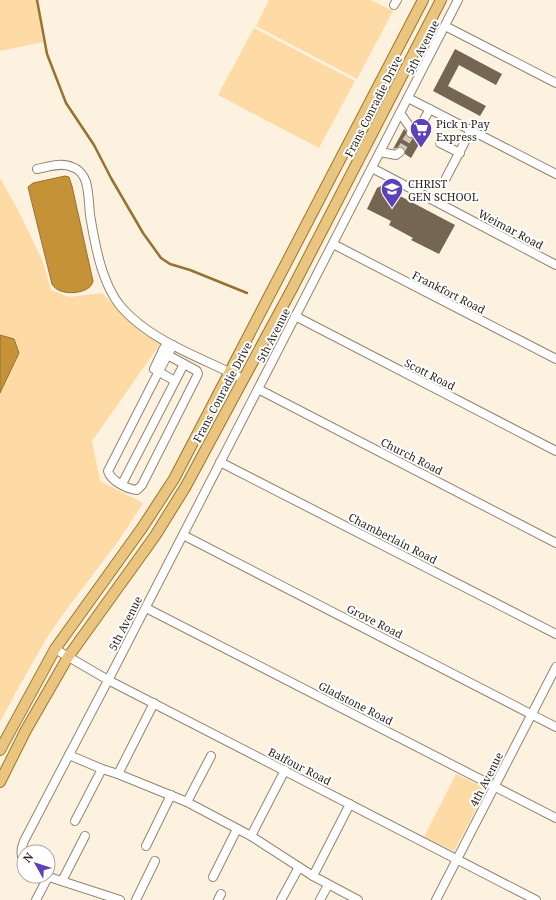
<svg xmlns="http://www.w3.org/2000/svg" width="556" height="900" viewBox="0 0 556 900" font-family="'Noto Serif',serif">
<rect width="100%" height="100%" fill="#fdf1df"/>
<g fill="#fedba5">
<polygon points="0,0 36,0 43,42 0,51"/>
<polygon points="269,0 371,0 393,11 357,79 256,26"/>
<polygon points="254,28 355,81 319,148 218,95"/>
<polygon points="0,178 19,212 43,262 51,290 69,297 102,293 133,324 160,344 92,441 100,481 143,503 119,540 66,610 46,639 16,692 0,722"/>
<polygon points="456,774 487,789 454,851 424,837"/>
</g>
<g fill="#c59238" stroke="#977230">
<path d="M65 176 69 177 72 186 93 281C91 295 58 297 52 284L28 187 33 183Z"/>
<polygon points="0,335 14,339 19,353 0,393"/>
</g>
<g fill="none" stroke-linecap="round" stroke-linejoin="round">
<polyline stroke="#977230" stroke-width="2.5" points="37,0 47,54 66,103 94,145 111,178 143,233 161,258 170,264 190,270 247,293"/>
</g>
<g fill="#746652">
<polygon points="455,49 502,74 496,85 459,65 448,86 486,106 480,116 433,91"/>
<polygon points="404,129 406,131 406,134 409,138 412,138 416,136 422,139 411,158 405,154 405,151 402,147 399,147 393,149"/>
<polygon points="381,186 455,225 439,254 411,240 413,238 389,225 391,221 367,209 377,188"/>
</g>
<g fill="none" stroke-linecap="round" stroke-linejoin="round">
<polyline stroke="#d3c8b8" stroke-width="8" stroke-dasharray="8 4" stroke-linecap="butt" points="400,152 411,133"/>
<g stroke="#938570" stroke-width="10">
<g id="minor">
<polyline points="394,5 397,0"/>
<polyline points="445,26 556,83"/>
<polyline points="408,98 556,174"/>
<polyline points="400,113 412,130 411,133"/>
<polyline points="412,130 422,123 430,109"/>
<polyline points="440,143 460,153"/>
<polyline points="380,152 396,155 400,152"/>
<polyline points="372,168 556,265"/>
<path d="M37 169C47 167 62 162 72 167 79 169 84 176 86 182 89 193 89 205 90 215 95 245 102 286 123 309 154 343 203 358 243 379"/>
<polyline points="446,178 471,130"/>
<polyline points="333,244 556,359"/>
<polyline points="295,316 556,451"/>
<polyline points="164,348 154,369 175,381"/>
<path d="M162 352 197 371 198 374 142 485 137 490C127 489 111 481 108 471L159 371 173 345"/>
<polyline points="258,389 556,543"/>
<polyline points="220,462 556,634"/>
<polyline points="122,484 184,364"/>
<polyline points="183,535 556,727"/>
<polyline points="146,608 556,818"/>
<polyline points="55,649 108,680 536,900"/>
<polyline points="69,755 102,769 118,774 187,802 251,836 313,876 358,900"/>
<polyline points="118,774 154,703"/>
<polyline points="187,802 211,756"/>
<polyline points="75,821 102,769"/>
<polyline points="251,836 285,770"/>
<polyline points="146,846 171,795"/>
<path d="M24 862C20 855 21 848 24 841L115 667 458 0"/>
<polyline points="46,876 120,900"/>
<polyline points="313,876 350,804"/>
<polyline points="213,877 237,829"/>
<polyline points="62,881 85,836"/>
<polyline points="36,900 48,877"/>
<polyline points="136,900 155,861"/>
<polyline points="218,900 221,894"/>
<polyline points="281,900 299,867"/>
<polyline points="320,900 328,885"/>
<polyline points="436,900 556,667"/>
</g>
</g>
<g stroke="#9e7526" stroke-width="12">
<g id="major">
<polyline points="0,750 55,649 142,528 174,479 423,0"/>
<polyline points="0,782 26,730 68,657 155,536 186,486 293,287 441,0"/>
</g>
</g>
<use href="#minor" stroke="#fff" stroke-width="8"/>
<use href="#major" stroke="#eac580" stroke-width="10"/>
</g>
<defs>
<g id="supermarket-pin" transform="scale(1.15)"><path d="M0 17L-7.5 6A9.5 9.5 0 1 1 7.5 6Z" fill="#5d41b9" stroke="#fff"/><path d="M-6-5.5h2.5l.6 2H6L4.5 2H-2.5L-4.4-4H-6ZM-1.5 3.2a1.3 1.3 0 1 0 .1 0ZM3 3.2a1.3 1.3 0 1 0 .1 0Z" fill="#fff"/></g>
<g id="school-pin" transform="scale(1.15)"><path d="M0 17L-7.5 6A9.5 9.5 0 1 1 7.5 6Z" fill="#5d41b9" stroke="#fff"/><path d="M0-5L7-2L0 1L-7-2ZM-4 1L0 2.5L4 1V4Q0 6-4 4Z" fill="#fff"/></g>
</defs>
<g fill-rule="evenodd">
<use href="#supermarket-pin" x="421" y="129"/>
<use href="#school-pin" x="392" y="189"/>
</g>
<g text-anchor="middle" dominant-baseline="central" stroke-width="4" stroke-linejoin="round" paint-order="stroke">
<g font-size="11" fill="#2c261e" stroke="#fff">
<text transform="translate(422 47) rotate(-63)">5th Avenue</text>
<text transform="translate(373 106) rotate(-63)">Frans Conradie Drive</text>
<text transform="translate(511 229) rotate(28)">Weimar Road</text>
<text transform="translate(449 292) rotate(27)">Frankfort Road</text>
<text transform="translate(273 335) rotate(-63)">5th Avenue</text>
<text transform="translate(430 374) rotate(27)">Scott Road</text>
<text transform="translate(222 392) rotate(-62)">Frans Conradie Drive</text>
<text transform="translate(412 456) rotate(27)">Church Road</text>
<text transform="translate(393 538) rotate(27)">Chamberlain Road</text>
<text transform="translate(375 621) rotate(27)">Grove Road</text>
<text transform="translate(125 623) rotate(-63)">5th Avenue</text>
<text transform="translate(356 703) rotate(27)">Gladstone Road</text>
<text transform="translate(300 766) rotate(27)">Balfour Road</text>
<text transform="translate(486 779) rotate(-63)">4th Avenue</text>
</g>
<g font-size="11" fill="#2c261e" stroke="#fff" text-anchor="start">
<text x="436" y="123">Pick n Pay<tspan x="436" dy="13">Express</tspan></text>
<text x="408" y="183">CHRIST<tspan x="408" dy="13">GEN SCHOOL</tspan></text>
</g>
</g>
<g transform="translate(36 864) rotate(309)"><circle r="19" fill="#ffffff" stroke="#aba8a5"/>
<path d="M0-3L7 15L0 10L-7 15Z" fill="#5d41b9"/>
<text y="-6" font-size="11" font-weight="bold" text-anchor="middle" fill="#2c261e">N</text>
</g>
</svg>
